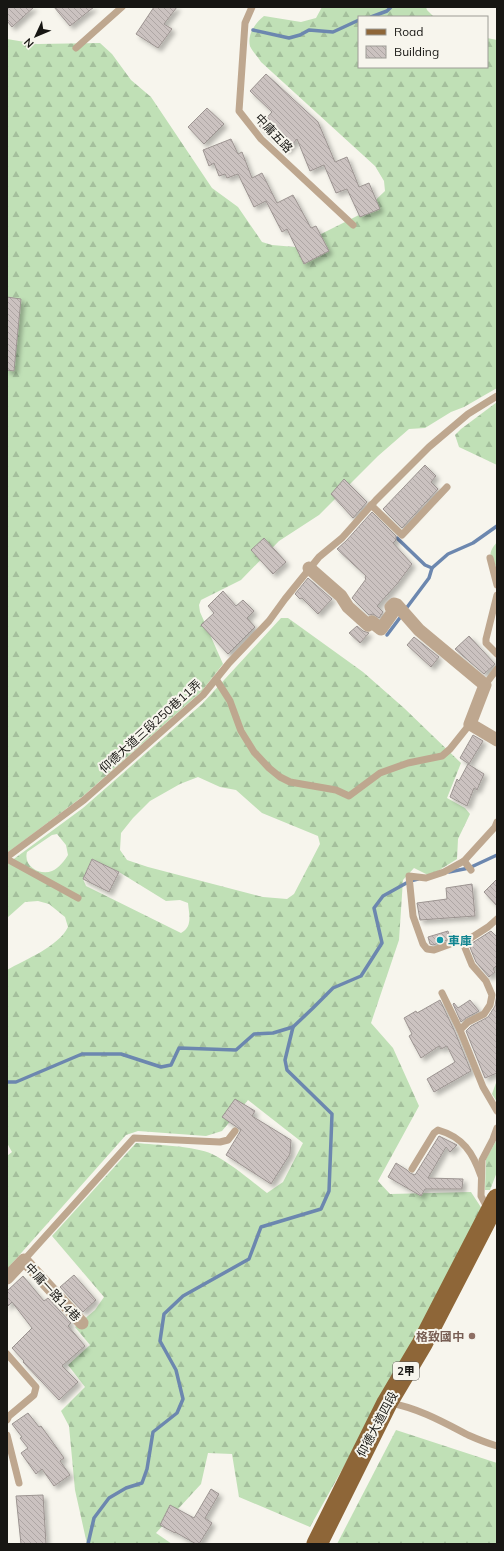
<svg xmlns="http://www.w3.org/2000/svg" width="504" height="1551" viewBox="0 0 504 1551" font-family="Mulish,'Noto Sans TC',sans-serif">
<defs>
<pattern id="forest-firs" width="22" height="20" patternUnits="userSpaceOnUse"><rect width="22" height="20" fill="#c0e0b6"/><path d="M5 1l3.5 6h-7zM16 11l3.5 6h-7z" fill="#a4bf9c"/></pattern>
<pattern id="building-back-hatch" width="6" height="6" patternUnits="userSpaceOnUse"><rect width="6" height="6" fill="#cbc2c0"/><path d="M-1 5l2 2M0 0l6 6M5-1l2 2" fill="none" stroke="#aea6a4"/></pattern>
<filter id="shadow"><feDropShadow dx="3.5" dy="3.5" stdDeviation="2" flood-color="#0004"/></filter>
</defs>
<rect width="100%" height="100%" fill="#f7f5ed"/>
<g fill="url(#forest-firs)" fill-rule="evenodd">
<path d="M322 7H426L427 10 434 17H359V67H487V38L497 40V388L464 407 451 412 425 428 409 429 378 456 319 515 279 541 241 580 201 600 199 605 200 612 223 664 201 692 82 797 7 853V39L37 44 100 43 112 54 131 80 151 97 212 188 238 207 262 242 272 245 295 247 361 214 385 191 384 181 375 166 261 62C258 57 252 51 250 46 247 34 256 22 264 16L301 22 316 18Z"/>
<polygon points="497,402 497,465 459,447 455,435 461,429"/>
<path d="M497 542V568C490 556 487 554 497 542Z"/>
<path d="M281 618H288L363 672 404 708 461 763 447 798 465 808 470 814 458 839 457 859 430 876 414 868 403 880 399 940 371 1023 393 1048 419 1106 378 1181 390 1194 471 1192 484 1212 442 1291 310 1527 239 1497 232 1454 208 1453 201 1484 156 1533 172 1544H87L75 1490 69 1426 61 1411 85 1387 68 1365 90 1345 75 1327 95 1310 104 1297 52 1236 136 1143C156 1145 195 1146 212 1154 232 1164 250 1180 267 1193L283 1182 303 1143 248 1100 222 1131 206 1136 138 1131 126 1135 7 1269V1156L12 1152 7 1143V970C26 959 58 947 68 927L65 917 49 904 38 901 25 902 7 918V864L83 808 202 704ZM198 777 220 787 236 790 262 813 318 836 320 844 294 894 287 899 263 897 148 867 127 860 120 850 121 833 133 818 150 801 180 784ZM57 834 66 845 68 855C65 860 59 868 52 871 40 876 23 866 27 852L52 835ZM92 859 119 872 166 901 180 900 188 903C189 914 193 927 181 933L86 886 83 879Z"/>
<polygon points="497,1080 497,1102 492,1094"/>
<polygon points="497,1139 497,1172 490,1190 485,1190 486,1159"/>
<polygon points="396,1430 497,1463 497,1544 337,1544"/>
</g>
<g fill="none" stroke-linecap="round" stroke-linejoin="round">
<g stroke="#6c87af" stroke-width="3.5">
<polyline points="371,17 387,11 391,7"/>
<polyline points="253,30 289,38 300,35 309,30 333,32 359,20"/>
<polyline points="397,538 425,565 432,568"/>
<polyline points="405,610 429,578 432,568 448,554 473,543 497,526"/>
<polyline points="387,635 402,615"/>
<polyline points="449,872 469,868 497,855"/>
<polyline points="7,1082 16,1082 82,1054 121,1054 161,1067 171,1065 179,1048 236,1050 254,1034 273,1033 293,1027"/>
<polyline points="88,1544 94,1518 109,1498 126,1488 142,1483 147,1469 153,1432 177,1413 183,1399 176,1370 160,1341 164,1314 183,1296 249,1259 261,1227 321,1209 329,1191 332,1114 287,1070 285,1060 293,1027 313,1008 333,988 361,976 382,943 374,908 383,896 410,881 418,879"/>
</g>
</g>
<g fill="url(#building-back-hatch)" stroke="#9c9491" filter="url(#shadow)">
<polygon points="7,7 34,7 12,27 7,21"/>
<polygon points="54,7 94,7 70,26"/>
<polygon points="154,7 177,7 164,24 172,29 158,48 136,34"/>
<polygon points="266,74 318,122 335,162 347,157 359,187 369,183 380,209 360,217 347,189 336,193 324,165 310,171 297,139 287,151 259,126 272,112 250,91"/>
<polygon points="207,108 224,124 204,144 188,127"/>
<polygon points="231,139 238,154 242,152 252,178 262,173 277,203 293,195 311,228 316,226 329,251 304,264 287,229 282,232 266,201 254,207 238,174 227,178 225,174 219,176 214,163 209,166 203,150"/>
<polygon points="7,297 21,299 14,371 7,370"/>
<polygon points="425,465 436,476 431,482 438,489 402,528 383,509"/>
<polygon points="344,479 367,502 353,518 331,494"/>
<polygon points="372,512 396,536 396,540 393,543 412,564 397,584 377,606 383,612 379,618 373,614 369,615 352,598 366,579 365,578 366,576 337,549 346,541"/>
<polygon points="264,538 286,562 273,574 251,550"/>
<polygon points="308,578 332,599 318,614 302,598 300,599 295,594"/>
<polygon points="223,591 236,606 243,600 254,611 247,618 255,627 228,654 201,625 214,613 208,606"/>
<polygon points="357,626 363,631 369,633 360,643 349,633"/>
<polygon points="469,636 495,664 484,674 455,649"/>
<polygon points="414,637 439,657 431,667 407,645"/>
<polygon points="473,735 483,741 469,764 460,758"/>
<polygon points="468,764 484,774 477,790 474,788 467,806 450,797 457,779 459,781"/>
<polygon points="92,859 119,872 109,892 83,879"/>
<polygon points="497,879 497,906 484,892"/>
<polygon points="472,884 475,916 420,920 417,903 447,899 446,888"/>
<polygon points="448,931 450,939 433,945 430,944 428,937"/>
<polygon points="491,931 497,937 497,965 493,969 495,972 489,977 476,962 469,945"/>
<polygon points="497,994 497,1073 485,1078 466,1031 471,1026 488,1017 495,1006"/>
<polygon points="440,1000 455,1032 471,1071 434,1092 427,1079 455,1062 447,1046 441,1049 439,1046 421,1058 409,1036 412,1034 404,1018 416,1011 417,1013"/>
<polygon points="470,1000 479,1011 466,1018 461,1022 453,1004 454,1003 458,1008"/>
<polygon points="235,1099 255,1111 252,1116 291,1140 290,1154 271,1184 226,1155 241,1130 222,1117"/>
<polygon points="439,1136 457,1145 450,1152 446,1147 428,1178 463,1179 462,1189 425,1189 421,1196 388,1177 396,1163 407,1170 410,1173 415,1175"/>
<polygon points="74,1275 96,1300 83,1312 60,1287"/>
<polygon points="23,1276 44,1301 48,1298 71,1323 68,1326 85,1346 62,1366 78,1382 59,1400 23,1362 24,1361 12,1348 32,1328 12,1302 7,1307 7,1291"/>
<polygon points="28,1413 39,1427 41,1426 64,1458 60,1461 70,1475 54,1486 42,1469 36,1474 21,1453 28,1448 20,1438 22,1437 12,1424"/>
<polygon points="211,1489 219,1494 205,1518 212,1523 199,1544 196,1544 175,1532 175,1533 160,1525 170,1505 194,1518"/>
<polygon points="43,1495 46,1544 21,1544 16,1496"/>
</g>
<g fill="none" stroke-linecap="round" stroke-linejoin="round">
<g stroke="#bea78f" stroke-width="7">
<polyline points="252,7 245,23 239,111 261,139 353,225"/>
<polyline points="76,48 122,7"/>
<polyline points="371,505 402,535 447,487"/>
<polyline points="490,558 497,585"/>
<polyline points="497,595 486,639 486,643 497,654"/>
<polyline points="216,679 230,701 241,731 254,752 269,768 280,777 290,782 336,790 349,796 380,773 408,763 442,756 450,749 470,724"/>
<polyline points="485,685 497,669"/>
<polyline points="7,857 84,800 203,695 229,663 269,621 285,599 319,557 342,538 376,500 429,447 468,414 497,396"/>
<polyline points="7,859 78,898"/>
<polyline points="464,861 495,827 497,822"/>
<polyline points="471,870 464,861 444,872 426,878 409,876 413,916 423,944 427,949 434,950 456,942 463,943 472,965 486,981 492,995 490,1005 484,1014 468,1022 460,1030 483,1087 497,1111"/>
<polyline points="463,943 488,927 497,919"/>
<polyline points="442,993 460,1030"/>
<path d="M412 1169 434 1133 438 1130C463 1137 473 1153 481 1176"/>
<polyline points="488,1209 481,1196 482,1160 493,1139 497,1128"/>
<polyline points="24,1260 134,1138 220,1142 228,1140 235,1131"/>
<polyline points="7,1354 36,1387 34,1395 9,1416 7,1420"/>
<path d="M390 1403C418 1408 443 1422 468 1435 477 1439 487 1443 497 1446"/>
<polyline points="7,1435 19,1483"/>
</g>
<g stroke="#bea78f" stroke-width="13">
<polyline points="309,568 341,596 348,607 368,625 372,622 381,629 393,612 391,607 394,604 397,605 419,630 485,685 470,724 497,740"/>
<polyline points="7,1278 24,1260 82,1323"/>
</g>
<polyline stroke="#8e6638" stroke-width="21" points="317,1544 387,1403 422,1344 497,1199"/>
</g>
<circle fill="#0f9aa8" stroke="#f7f5ed" stroke-width="1.5" cx="440" cy="940" r="4"/>
<circle fill="#8d6e63" stroke="#f7f5ed" stroke-width="1.5" cx="472" cy="1336" r="4"/>
<g text-anchor="middle" dominant-baseline="central" stroke-width="4" stroke-linejoin="round" paint-order="stroke">
<rect fill="#f7f5ed" stroke="#5a5954" stroke-width="1" x="393" y="1362" width="26" height="18" rx="3"/>
<g font-size="11" font-weight="bold" fill="#171613">
<text x="406" y="1371">2甲</text>
</g>
<g font-size="12" fill="#171613" stroke="#f7f5ed">
<text transform="translate(274 133) rotate(47)">中庸五路</text>
<text transform="translate(150 726) rotate(-42)">仰德大道三段250巷11弄</text>
<text transform="translate(53 1292) rotate(47)">中庸一路14巷</text>
<text transform="translate(377 1424) rotate(-62)">仰德大道四段</text>
</g>
<g font-size="12" font-weight="bold" fill="#0d838f" stroke="#f7f5ed" text-anchor="start">
<text x="448" y="940">車庫</text>
</g>
<g font-size="12" font-weight="bold" fill="#785e54" stroke="#f7f5ed" text-anchor="end">
<text x="464" y="1336">格致國中</text>
</g>
</g>
<rect width="504" height="1551" fill="none" stroke="#171613" stroke-width="16"/>
<rect x="358" y="16" width="130" height="52" fill="#f7f5ed" stroke="#9d9c96"/>
<rect x="366" y="29" width="20" height="6" fill="#8e6638" stroke="#9d9c96"/>
<text x="394" y="36" font-size="12" fill="#171613">Road</text>
<rect x="366" y="46" width="20" height="12" fill="url(#building-back-hatch)" stroke="#9d9c96"/>
<text x="394" y="56" font-size="12" fill="#171613">Building</text>
<g transform="translate(36 36) rotate(226)" stroke="#f7f5ed" stroke-width="3" paint-order="stroke">
<path d="M0-3L7 15L0 10L-7 15Z" fill="#171613"/>
<text y="-6" font-size="11" font-weight="bold" text-anchor="middle" fill="#171613">N</text>
</g>
</svg>
